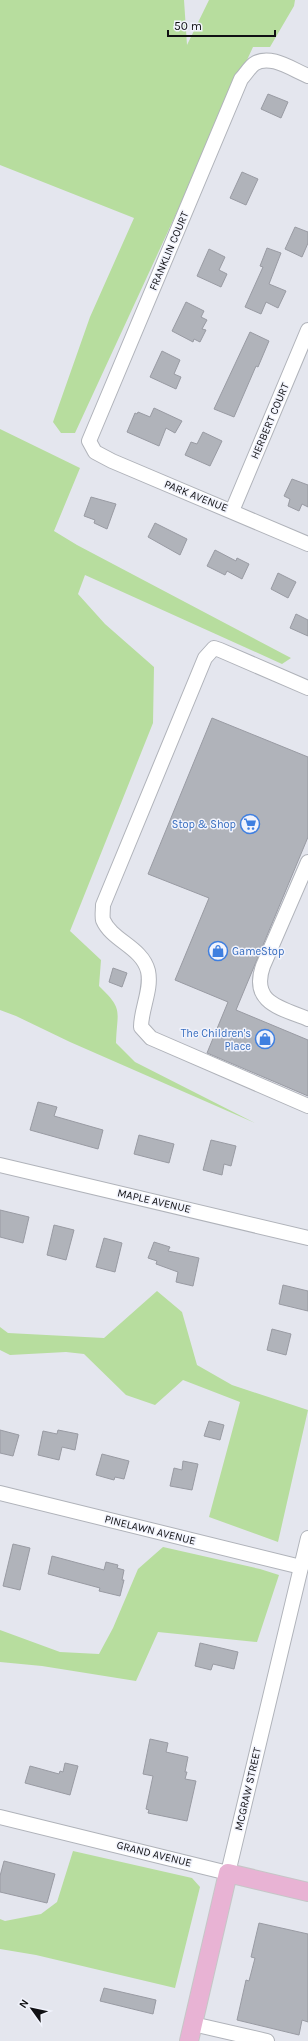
<svg xmlns="http://www.w3.org/2000/svg" width="308" height="2041" viewBox="0 0 308 2041" font-family="Karla,sans-serif">
<rect width="100%" height="100%" fill="#e4e6ee"/>
<g fill="#b7dd9e">
<polygon points="0,0 184,0 187,45 209,0 295,0 294,6 270,47 253,47 75,433 61,433 53,422 90,317 134,218 0,165"/>
<path d="M0 429 80 468 54 531 77 545 291 658 282 664 85 575 78 594 105 624 154 667 153 723 70 931 101 960 99 986C124 1010 117 1010 116 1043L135 1062 255 1123 70 1042 16 1016 0 1010Z"/>
<polygon points="157,1291 182,1312 197,1365 232,1385 308,1410 278,1542 209,1517 240,1402 183,1380 155,1405 126,1395 84,1354 66,1352 10,1355 0,1350 0,1327 8,1333 104,1338"/>
<polygon points="163,1547 260,1569 279,1575 257,1642 158,1632 136,1681 42,1666 0,1662 0,1630 60,1652 99,1654 113,1628 138,1569"/>
<polygon points="73,1851 192,1878 200,1887 175,1988 36,1955 0,1949 0,1919 5,1921 41,1914 57,1902"/>
</g>
<g fill="#b0b3ba" stroke="#999ba3">
<polygon points="268,94 288,102 281,118 261,109"/>
<polygon points="242,172 258,179 246,205 230,198"/>
<polygon points="295,227 308,232 308,243 302,257 285,249"/>
<polygon points="267,248 281,253 269,284 286,291 278,308 266,302 261,314 245,307 263,267 260,266"/>
<polygon points="209,249 225,257 219,270 227,274 221,287 197,276"/>
<polygon points="186,302 204,311 201,317 207,320 202,329 206,330 200,342 194,339 193,342 172,331"/>
<polygon points="250,332 269,341 258,367 256,366 234,417 214,409"/>
<polygon points="162,351 180,360 174,374 181,377 176,389 150,377"/>
<polygon points="154,408 182,421 175,433 166,428 159,446 127,432 135,413 137,414 138,412 150,417"/>
<polygon points="203,432 222,441 210,466 185,455 191,442 197,444"/>
<polygon points="292,479 308,485 308,507 302,504 299,511 288,506 290,499 284,496"/>
<polygon points="91,497 116,504 107,529 94,523 95,520 84,516"/>
<polygon points="155,523 187,539 180,555 148,537"/>
<polygon points="215,550 236,561 237,558 249,564 242,579 227,571 225,575 207,566"/>
<polygon points="278,573 296,582 288,598 271,589"/>
<polygon points="296,614 308,620 308,636 290,628"/>
<polygon points="212,718 308,757 308,837 236,1010 308,1040 308,1096 207,1053 228,1002 175,980 209,898 148,874"/>
<polygon points="113,968 127,973 122,987 109,982"/>
<polygon points="38,1102 57,1107 54,1116 103,1130 98,1149 30,1130"/>
<polygon points="139,1135 174,1144 169,1163 134,1154"/>
<polygon points="211,1140 236,1146 231,1166 224,1164 222,1175 203,1170"/>
<polygon points="0,1210 29,1217 23,1243 0,1237"/>
<polygon points="54,1225 74,1230 66,1260 47,1255"/>
<polygon points="104,1238 122,1243 115,1272 96,1267"/>
<polygon points="154,1242 170,1247 168,1251 199,1258 193,1286 176,1282 178,1272 156,1264 157,1261 148,1258"/>
<polygon points="283,1285 308,1291 308,1311 279,1304"/>
<polygon points="272,1329 291,1334 286,1355 267,1350"/>
<polygon points="209,1421 224,1425 220,1440 204,1436"/>
<polygon points="0,1430 19,1435 13,1456 0,1453"/>
<polygon points="58,1430 78,1434 75,1450 62,1447 59,1460 38,1455 43,1431 57,1434"/>
<polygon points="102,1454 129,1461 124,1479 115,1477 114,1480 96,1475"/>
<polygon points="183,1461 198,1464 192,1490 170,1486 174,1468 182,1470"/>
<polygon points="13,1544 30,1548 20,1590 3,1586"/>
<polygon points="52,1556 104,1570 106,1562 118,1565 117,1568 124,1570 122,1580 124,1580 120,1596 99,1591 100,1588 48,1574"/>
<polygon points="200,1643 238,1652 234,1669 213,1664 211,1670 195,1666"/>
<polygon points="150,1739 168,1743 166,1752 188,1757 185,1772 187,1772 185,1779 196,1781 187,1821 148,1813 149,1810 146,1809 153,1776 143,1774"/>
<polygon points="65,1763 78,1766 70,1795 25,1783 30,1766 59,1774 60,1771 63,1772"/>
<polygon points="4,1861 55,1874 47,1903 0,1892 0,1876"/>
<polygon points="259,1923 308,1934 308,2022 302,2020 299,2035 237,2020 246,1980 249,1981 255,1958 251,1957"/>
<polygon points="104,1988 156,2000 153,2014 100,2001"/>
</g>
<g fill="none" stroke-linecap="round" stroke-linejoin="round">
<g stroke="#b0b3ba" stroke-width="16">
<g id="minor">
<path d="M308 76C293 70 270 53 254 64 249 68 245 75 241 79L89 441 95 452 112 461 308 544"/>
<polyline points="232,511 308,330"/>
<path d="M308 688 220 650 214 648 205 658 103 905C103 910 102 916 103 920 112 941 142 947 148 971 152 989 141 1009 141 1027L151 1038 308 1106"/>
<path d="M308 862 263 966C250 1003 281 1008 308 1019"/>
<polyline points="0,1165 308,1238"/>
<polyline points="0,1493 301,1567"/>
<polyline points="0,1817 228,1873 308,1538"/>
<polyline points="193,2024 267,2041"/>
</g>
</g>
<g stroke="#c6c6c7" stroke-width="20">
<polyline id="major" points="189,2041 228,1873 308,1892"/>
</g>
<use href="#minor" stroke="#fff" stroke-width="14"/>
<use href="#major" stroke="#e8b3d4" stroke-width="18"/>
</g>
<defs>
<g id="supermarket-ring" transform="scale(1)"><circle r="9.5" fill="#f1f3fc" stroke="#3f7fe0" stroke-width="1.5"/><path d="M-6-5.5h2.5l.6 2H6L4.5 2H-2.5L-4.4-4H-6ZM-1.5 3.2a1.3 1.3 0 1 0 .1 0ZM3 3.2a1.3 1.3 0 1 0 .1 0Z" fill="#3f7fe0"/></g>
<g id="shop-ring" transform="scale(1)"><circle r="9.5" fill="#f1f3fc" stroke="#3f7fe0" stroke-width="1.5"/><path d="M-5-2.5h2.3a2.7 3.5 0 0 1 5.4 0H5L5.5 6h-11ZM-1.5-2.5h3a1.5 2.3 0 0 0-3 0Z" fill="#3f7fe0"/></g>
</defs>
<g fill-rule="evenodd">
<use href="#supermarket-ring" x="250" y="824"/>
<use href="#shop-ring" x="218" y="951"/>
<use href="#shop-ring" x="265" y="1039"/>
</g>
<g text-anchor="middle" dominant-baseline="central" stroke-width="3" stroke-linejoin="round" paint-order="stroke">
<g font-size="11" fill="#111114" stroke="#f1f3fc">
<text transform="translate(169 251) rotate(-67)">FRANKLIN COURT</text>
<text transform="translate(270 421) rotate(-67)">HERBERT COURT</text>
<text transform="translate(196 496) rotate(22)">PARK AVENUE</text>
<text transform="translate(154 1201) rotate(13)">MAPLE AVENUE</text>
<text transform="translate(150 1530) rotate(14)">PINELAWN AVENUE</text>
<text transform="translate(248 1789) rotate(-77)">MCGRAW STREET</text>
<text transform="translate(154 1854) rotate(14)">GRAND AVENUE</text>
</g>
<g font-size="11" fill="#366cbe" stroke="#f1f3fc" text-anchor="end">
<text x="236" y="824">Stop &amp; Shop</text>
<text x="232" y="951" text-anchor="start">GameStop</text>
<text x="251" y="1033">The Children's<tspan x="251" dy="13">Place</tspan></text>
</g>
</g>
<g transform="translate(32 2009) rotate(303)" stroke="#f1f3fc" stroke-width="3" paint-order="stroke">
<path d="M0-3L7 15L0 10L-7 15Z" fill="#111114"/>
<text y="-6" font-size="11" font-weight="bold" text-anchor="middle" fill="#111114">N</text>
</g>
<path d="M168 30v6h107v-6" fill="none" stroke="#111114" stroke-width="2"/>
<text x="174" y="30" font-size="12" fill="#111114" stroke="#f1f3fc" stroke-width="3" paint-order="stroke">50 m</text>
</svg>
